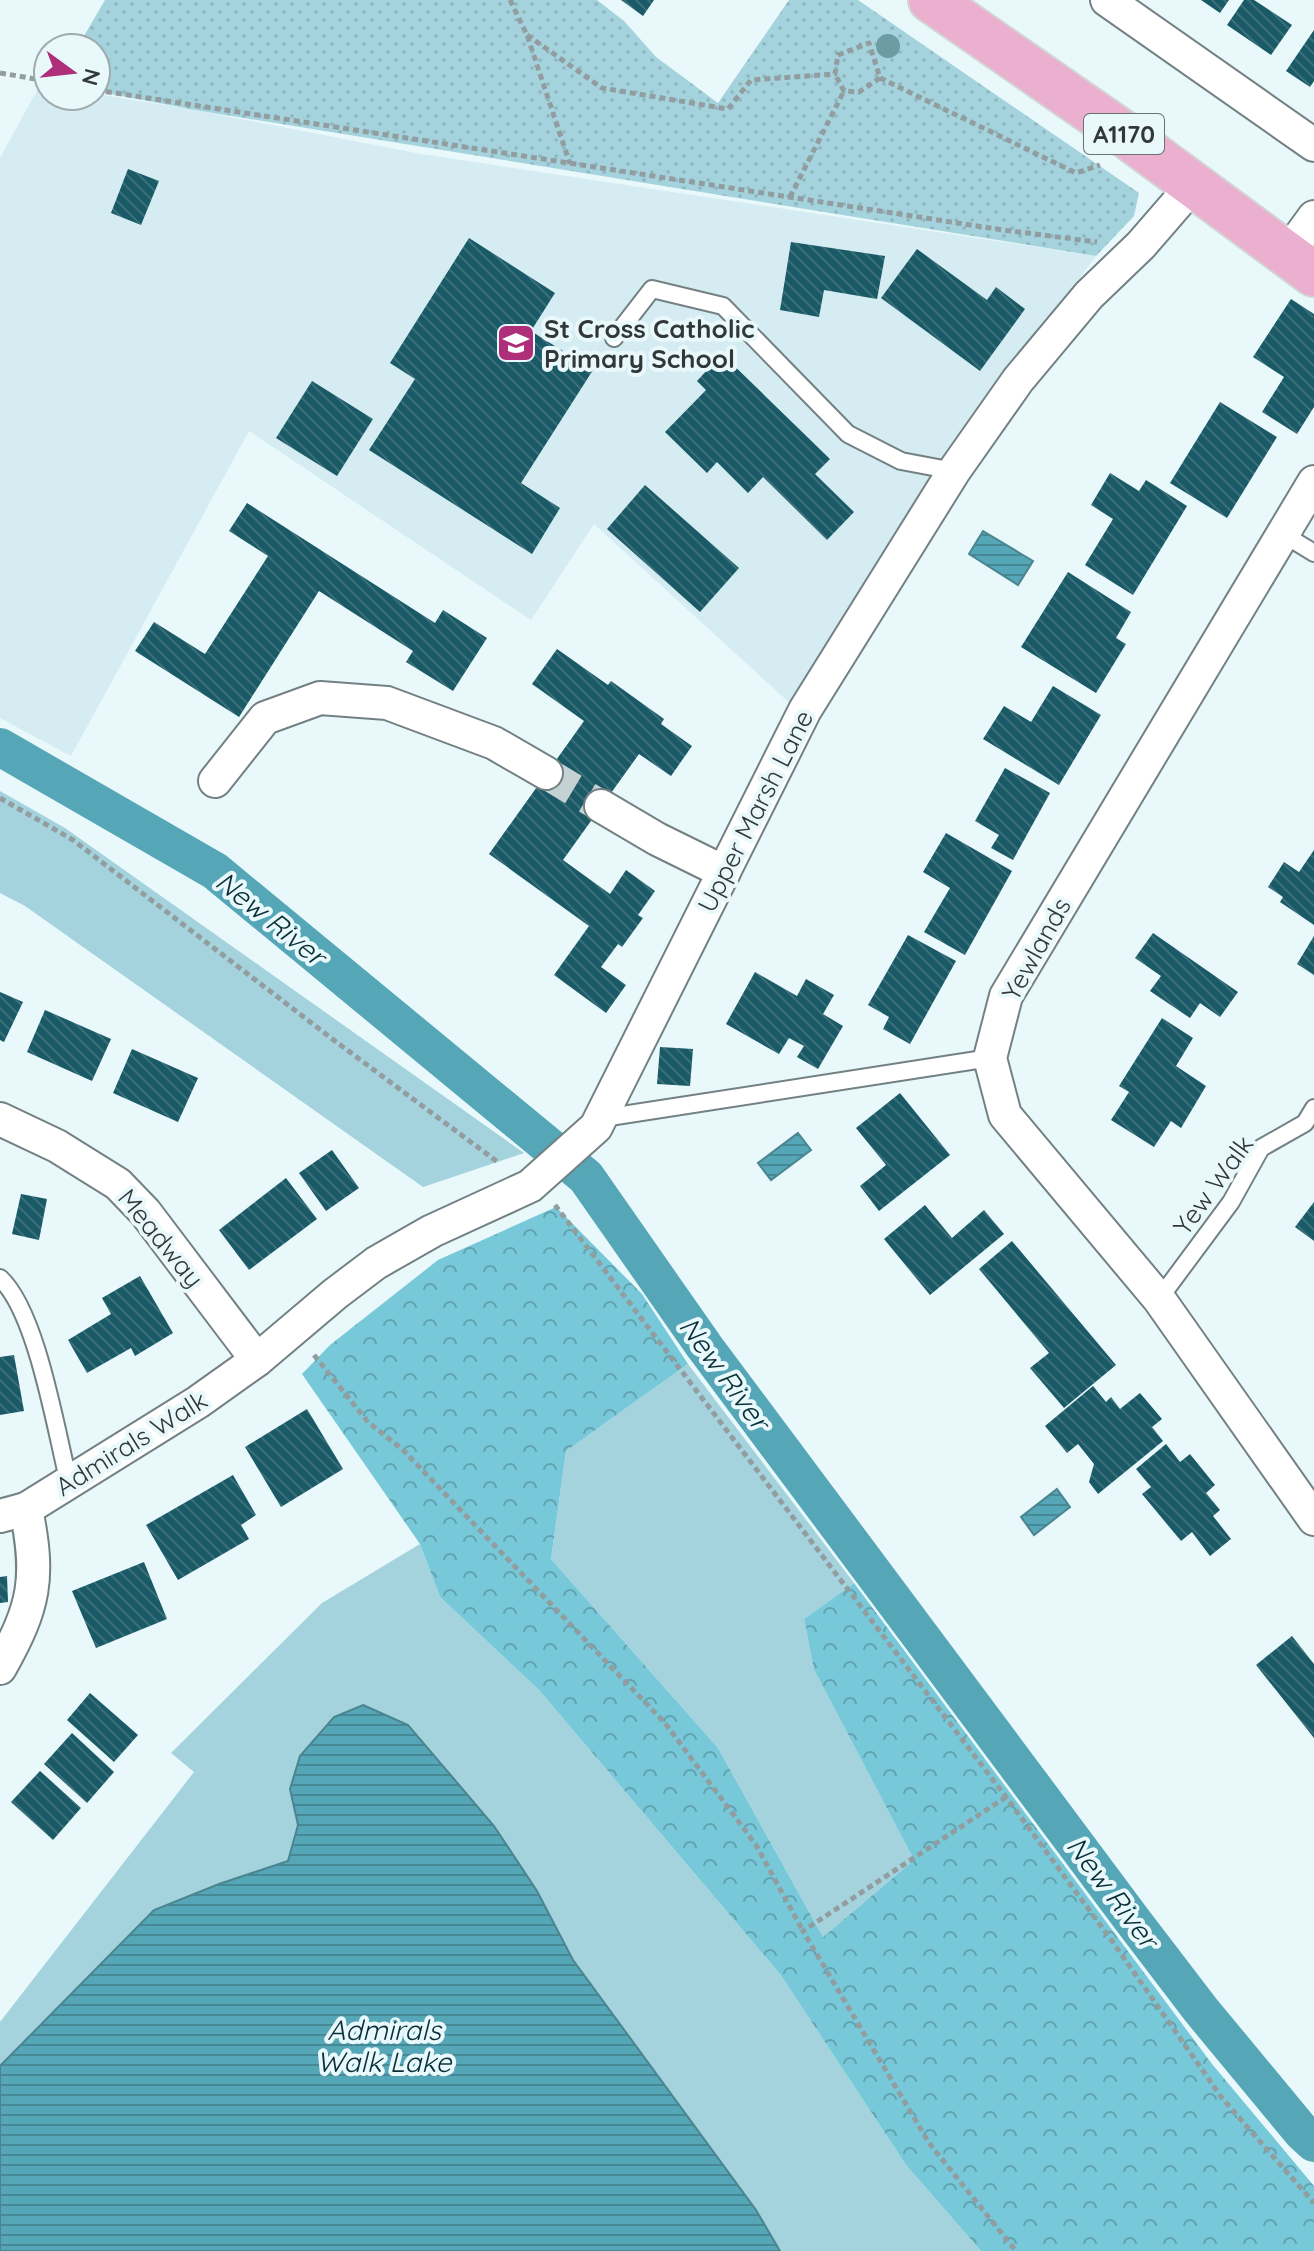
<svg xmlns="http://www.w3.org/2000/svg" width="1314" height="2251" viewBox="0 0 1314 2251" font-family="Quicksand,sans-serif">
<defs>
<pattern id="forest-crowns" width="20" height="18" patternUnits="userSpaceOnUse" patternTransform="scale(2)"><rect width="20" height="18" fill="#77c8d8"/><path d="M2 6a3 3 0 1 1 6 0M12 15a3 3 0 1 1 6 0" fill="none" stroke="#62a3b0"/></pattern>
<pattern id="park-dots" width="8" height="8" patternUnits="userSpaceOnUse" patternTransform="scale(2)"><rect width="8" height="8" fill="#a4d3dd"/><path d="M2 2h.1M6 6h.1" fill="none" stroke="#8eb6be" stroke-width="1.8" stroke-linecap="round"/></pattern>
<pattern id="water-rules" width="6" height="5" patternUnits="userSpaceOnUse" patternTransform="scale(2)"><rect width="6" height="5" fill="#55a6b6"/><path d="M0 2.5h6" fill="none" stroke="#478895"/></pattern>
<pattern id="building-back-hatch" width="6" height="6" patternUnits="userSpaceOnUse" patternTransform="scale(2)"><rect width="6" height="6" fill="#195a66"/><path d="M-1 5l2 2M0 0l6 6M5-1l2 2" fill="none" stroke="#3b6f79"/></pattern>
</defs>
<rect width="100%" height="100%" fill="#e8f8fb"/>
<polygon fill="#d5ecf2" points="40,85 48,87 48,96 96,94 195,110 421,154 1096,256 928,482 793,706 594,524 531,620 249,431 71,756 0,718 0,158"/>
<g fill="#a4d3dd">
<polygon points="0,791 65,828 524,1153 423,1187 25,906 0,893"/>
<polygon points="688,1364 854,1583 804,1619 814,1668 914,1860 823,1937 718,1748 551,1559 566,1451"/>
<polygon points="420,1544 440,1597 539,1690 780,1974 906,2165 981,2251 780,2251 756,2210 573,1960 537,1891 494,1826 408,1725 290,1789 298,1825 289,1861 219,1884 0,2066 0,2022 194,1772 171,1753 322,1603"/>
</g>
<polygon fill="url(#forest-crowns)" points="556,1207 642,1294 688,1364 566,1451 551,1559 718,1748 823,1937 914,1860 814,1669 804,1619 854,1583 1212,2064 1314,2186 1314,2251 981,2251 906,2165 780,1974 539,1690 440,1597 420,1544 302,1374 330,1345 438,1260"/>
<polygon fill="url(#park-dots)" points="105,0 597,0 624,21 656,57 718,103 789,0 858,0 1139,193 1134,216 1096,256 195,110 96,91 96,48 77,48"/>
<g fill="url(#water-rules)" stroke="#4a8590" stroke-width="2">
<polygon points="983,531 1033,561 1018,585 969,554"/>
<polygon points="798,1133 811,1150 771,1180 758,1163"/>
<polygon points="1057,1489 1070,1507 1034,1535 1021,1517"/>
<polygon points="363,1705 408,1725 494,1826 537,1891 573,1960 756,2210 780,2251 0,2251 0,2066 154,1910 219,1884 288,1861 298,1825 290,1789 300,1756 334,1717"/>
</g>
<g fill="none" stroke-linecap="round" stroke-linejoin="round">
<polyline stroke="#55a6b6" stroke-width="38" points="0,747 215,871 586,1177 704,1346 1133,1921 1201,2010 1302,2132 1314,2143"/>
</g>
<g fill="url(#building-back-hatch)">
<polygon points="621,0 654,0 643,16"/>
<polygon points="1201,0 1229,0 1220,13"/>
<polygon points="1244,0 1254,0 1292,25 1271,55 1227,25"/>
<polygon points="1314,30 1314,81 1310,87 1286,71"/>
<polygon points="128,169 159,181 141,225 111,213"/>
<polygon points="469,238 555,293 531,331 593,370 521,483 560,508 532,554 369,450 415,379 390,363"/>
<polygon points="791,242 885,256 877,299 824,290 819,317 780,310"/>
<polygon points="917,249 987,300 996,287 1025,309 980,371 881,298"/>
<polygon points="1291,299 1314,314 1314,407 1297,434 1262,412 1284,377 1253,357"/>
<polygon points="722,354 830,459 815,474 854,512 827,540 763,477 748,493 717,462 707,473 665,432 706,390 697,381"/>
<polygon points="312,381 373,419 337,476 276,438"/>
<polygon points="1220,402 1277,437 1227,518 1170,483"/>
<polygon points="1110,473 1139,491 1146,480 1187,506 1133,595 1085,565 1113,519 1091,505"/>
<polygon points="645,485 739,568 700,612 607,529"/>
<polygon points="247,503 435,623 443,610 487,638 453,691 406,662 413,651 319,591 239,717 135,651 154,622 205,654 268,556 229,531"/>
<polygon points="1068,572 1131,612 1116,638 1126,644 1096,693 1021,647"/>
<polygon points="557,649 608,685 611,681 664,719 661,724 692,746 671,776 639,754 563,860 610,894 626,870 655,891 638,915 643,918 622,947 618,944 601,967 626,985 606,1013 554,975 589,926 489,854 584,721 532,684"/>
<polygon points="1053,686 1101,715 1059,785 983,739 1004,706 1031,722"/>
<polygon points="1005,768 1050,793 1013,860 991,848 999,835 975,821"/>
<polygon points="946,833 1012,871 965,955 924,932 950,888 923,872"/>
<polygon points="1314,850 1314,925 1280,902 1283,897 1268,887 1284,862 1299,872"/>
<polygon points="1153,933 1238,992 1220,1017 1200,1003 1190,1018 1150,991 1161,976 1135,958"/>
<polygon points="908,935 956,961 910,1044 883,1029 889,1017 868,1005"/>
<polygon points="1314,936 1314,975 1297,964"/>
<polygon points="755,972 797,996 806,979 834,995 823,1014 843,1026 818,1069 797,1057 804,1046 789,1038 779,1054 726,1024"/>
<polygon points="0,992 23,1002 4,1042 0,1040"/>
<polygon points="45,1010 111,1039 92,1081 27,1052"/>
<polygon points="1162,1018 1193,1038 1176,1066 1206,1086 1181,1128 1171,1121 1154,1147 1111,1120 1129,1092 1119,1086"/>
<polygon points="660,1047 693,1049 690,1086 657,1084"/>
<polygon points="132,1049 198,1078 178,1122 113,1093"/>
<polygon points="900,1093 950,1155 879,1211 860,1186 886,1165 856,1128"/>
<polygon points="332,1150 359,1188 326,1211 299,1173"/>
<polygon points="286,1178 317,1219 249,1270 219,1230"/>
<polygon points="21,1194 47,1199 39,1240 12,1234"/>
<polygon points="1314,1202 1314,1241 1295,1227"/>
<polygon points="925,1205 952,1238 984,1210 1004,1234 930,1295 884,1239"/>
<polygon points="1012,1241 1116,1365 1064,1408 1030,1368 1049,1353 979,1269"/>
<polygon points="140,1276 173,1333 135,1356 131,1348 87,1373 68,1340 111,1314 102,1298"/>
<polygon points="14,1355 24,1411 0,1415 0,1357"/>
<polygon points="1093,1386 1106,1402 1111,1397 1120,1409 1140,1393 1162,1419 1152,1427 1163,1441 1098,1494 1089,1482 1094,1464 1078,1444 1067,1453 1045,1426"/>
<polygon points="307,1409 343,1469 281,1507 245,1447"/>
<polygon points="1166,1444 1180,1462 1190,1454 1215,1485 1206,1493 1220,1510 1213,1516 1231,1539 1210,1556 1192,1532 1181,1541 1142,1494 1151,1487 1136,1469"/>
<polygon points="233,1475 256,1515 241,1525 249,1539 178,1580 146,1525"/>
<polygon points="144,1562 167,1619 96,1648 72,1591"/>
<polygon points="7,1576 8,1602 0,1603 0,1577"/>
<polygon points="1292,1636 1314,1664 1314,1738 1256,1665"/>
<polygon points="90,1693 138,1735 114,1762 67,1720"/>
<polygon points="72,1733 114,1772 87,1803 44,1764"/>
<polygon points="40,1771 81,1808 53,1840 11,1802"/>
</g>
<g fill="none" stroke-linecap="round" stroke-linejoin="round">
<polyline stroke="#c4d2d4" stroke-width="32" stroke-dasharray="32 16" stroke-linecap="butt" points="546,773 601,806"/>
<g stroke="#738184" stroke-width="20">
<g id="lane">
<polyline points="614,338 652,289 723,306 848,434 901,461 954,471"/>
<polyline points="1283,534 1314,553"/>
<polyline points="603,1118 990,1058"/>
<path d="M0 1278C37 1312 56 1431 69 1483"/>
<polyline points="1159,1299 1231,1202 1261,1148 1305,1123 1314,1108"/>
</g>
</g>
<g stroke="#738184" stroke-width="36">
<g id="street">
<polyline points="1107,0 1314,145"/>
<polyline points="1287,254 1314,217"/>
<polyline points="1314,482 1006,996 990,1058 1005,1115 1159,1299 1314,1519"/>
<polyline points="215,781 265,718 320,698 387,703 494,743 546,773"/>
<polyline points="601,806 657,839 724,872"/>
<polyline points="0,1119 57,1146 118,1184 145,1212 257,1360"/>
<polyline points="0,1516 26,1509 198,1402 257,1360 335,1294 376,1263 432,1231 530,1186 596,1127 805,710 954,471 1018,380 1089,295 1141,245 1193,185"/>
<path d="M0 1668C35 1606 40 1578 26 1509"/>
</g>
</g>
<g stroke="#d2d3d3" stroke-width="48">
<polyline id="primary" points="931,0 1127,136 1314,274"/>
</g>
<g stroke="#929d9f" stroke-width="5" stroke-dasharray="6 4" stroke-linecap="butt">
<polyline points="510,0 527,35 570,164"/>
<polyline points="527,35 602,88 728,109 751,80 835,74 838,55 869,43 880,78 859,92 844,91 835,74"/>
<polyline points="0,73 48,81"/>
<polyline points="880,78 1076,173 1100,165"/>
<polyline points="96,90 1003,230 1097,242"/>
<polyline points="790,197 844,91"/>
<polyline points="0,798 73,840 335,1041 499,1163"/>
<polyline points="555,1205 1006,1797 1112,1941 1222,2098 1314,2203"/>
<polyline points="314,1355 368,1422 403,1450 665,1723 756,1845 803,1931"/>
<polyline points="1006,1797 803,1931 929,2143 1016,2251"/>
</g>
<use href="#lane" stroke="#fff" stroke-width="16"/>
<use href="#street" stroke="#fff" stroke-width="32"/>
<use href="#primary" stroke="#ebb0cf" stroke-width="44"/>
</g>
<circle fill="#6c9ca4" cx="888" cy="46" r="12"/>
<defs>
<g id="school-square" transform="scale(2)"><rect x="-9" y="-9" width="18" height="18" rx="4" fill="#ae2e7a" stroke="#e8f8fb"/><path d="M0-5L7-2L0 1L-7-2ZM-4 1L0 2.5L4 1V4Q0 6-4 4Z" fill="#fff"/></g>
</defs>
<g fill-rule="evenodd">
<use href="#school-square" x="516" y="343"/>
</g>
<g text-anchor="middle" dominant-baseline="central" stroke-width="8" stroke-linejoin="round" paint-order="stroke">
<rect fill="#e8f8fb" stroke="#697273" stroke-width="2" x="1084" y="114" width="80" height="40" rx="6"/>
<g font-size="24" font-weight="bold" fill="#323839">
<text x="1124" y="134">A1170</text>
</g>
<g font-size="26" font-weight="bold" fill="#323839" stroke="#e8f8fb" text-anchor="start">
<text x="544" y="328">St Cross Catholic<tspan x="544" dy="30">Primary School</tspan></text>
</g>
<g font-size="26" fill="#323839" stroke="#e8f8fb">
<text transform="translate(755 811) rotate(-63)">Upper Marsh Lane</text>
<text transform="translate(1036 949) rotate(-61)">Yewlands</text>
<text transform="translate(1213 1185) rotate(-54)">Yew Walk</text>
<text transform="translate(161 1238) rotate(51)">Meadway</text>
<text transform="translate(131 1443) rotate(-32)">Admirals Walk</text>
</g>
<g font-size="28" font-style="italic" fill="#062f36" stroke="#e8f8fb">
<text transform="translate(271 918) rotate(39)">New River</text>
<text transform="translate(725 1373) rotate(54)">New River</text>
<text transform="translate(1113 1892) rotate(53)">New River</text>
<text x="384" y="2029">Admirals<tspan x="384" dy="32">Walk Lake</tspan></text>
</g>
</g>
<g transform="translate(72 72) rotate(105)"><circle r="38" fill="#e8f8fb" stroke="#9fabad" stroke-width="2"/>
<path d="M0-6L14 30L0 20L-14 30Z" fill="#ae2e7a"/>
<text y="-12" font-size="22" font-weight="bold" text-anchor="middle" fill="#323839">N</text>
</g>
</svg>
